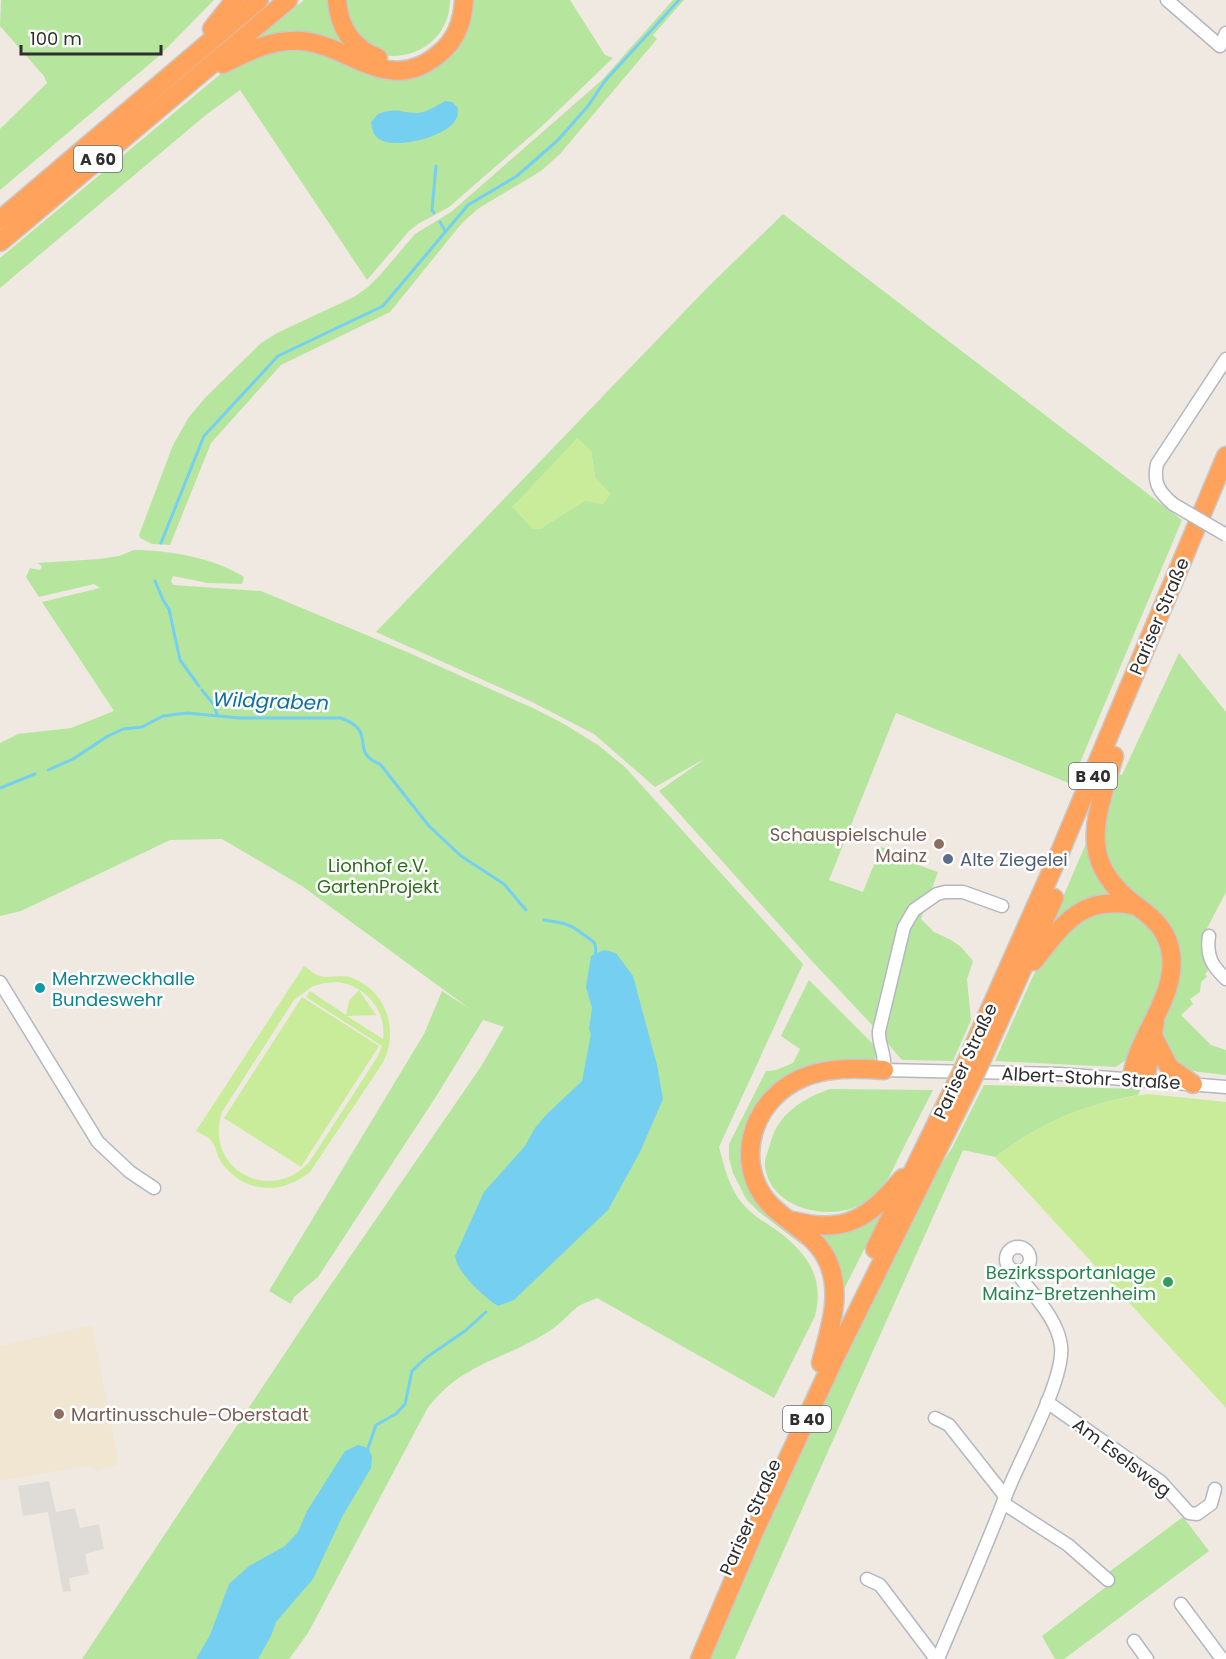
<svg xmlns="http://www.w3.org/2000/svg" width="1226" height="1659" viewBox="0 0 1226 1659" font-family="Poppins,sans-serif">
<rect width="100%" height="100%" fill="#efe9e1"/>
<polygon fill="#f0e6d1" points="92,1325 119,1465 101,1469 99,1472 89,1465 0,1481 0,1346"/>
<g fill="#b6e59e" fill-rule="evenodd">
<polygon points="1,0 214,0 159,56 0,190 0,129 47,83 44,76 0,26"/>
<polygon points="304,0 331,0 347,42 345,50 251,44"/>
<path d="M339 0H450C450 33 424 56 392 56 382 56 374 52 365 48Z"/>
<polygon points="469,0 570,0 605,55 613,58 541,127 449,207 418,224 409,231 367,280 240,90 207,114 0,288 0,258 229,67 281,46 426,68"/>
<polygon points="673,0 684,0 653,35 657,39 560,154 541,171 479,208 462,223 390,312 281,365 211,443 170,545 152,544 140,538 139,535 173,445 189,417 205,398 261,343 277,333 354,297 368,287 381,274 415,234 451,212 602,80"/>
<path d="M783 214 1182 520 1071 784 896 713 829 880 863 892 881 847 915 860 918 865 938 872 921 919 934 932 951 940 961 947 973 961 967 979 971 1020 953 1061 903 1060 900 1058 874 1027 811 960 659 791 706 758 655 787 594 734 528 700 376 632 706 289ZM591 450 595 477 610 494 603 504 585 500 540 529H533Z"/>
<path d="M134 550C168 550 215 558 244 577L242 584 208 583 173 576 171 581 173 585 261 591 407 652 535 709 564 724 598 745 625 767 803 964 719 1147C724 1166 729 1188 742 1203 753 1217 769 1224 783 1235 810 1257 824 1280 815 1316L774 1398 597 1298C591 1301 582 1303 576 1308 567 1316 559 1325 548 1332 504 1360 461 1363 427 1409L308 1633 289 1659H82L321 1299 482 1065 504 1027 483 1020 437 1095 318 1277 294 1297 291 1304 269 1291 424 1034 442 991 470 1009 302 886 222 839 170 840 21 911 0 916V743L18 734 71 728 114 711 42 602 100 588 94 584 39 597 26 577 30 568 40 570 42 566 37 563 100 559 119 556Z"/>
<path d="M1179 653 1226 712V892L1204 934V954L1208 971 1205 974 1207 977 1201 982 1200 992 1190 999 1193 1004 1181 1015 1211 1045 1226 1050V1075C1185 1070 1181 1074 1159 1036L1177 964 1113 878 1099 838 1117 774 1122 775Z"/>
<polygon points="1091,832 1120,896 1047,934"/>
<polygon points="1093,909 1138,913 1162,940 1165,978 1130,1057 1116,1067 995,1061 1033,976 1049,949"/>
<polygon points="809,980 873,1044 878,1045 878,1054 874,1060 786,1081 746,1168 805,1239 801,1244 759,1212 746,1199 733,1173 729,1158 729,1144 766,1071 776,1070 793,1063 800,1049 781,1036"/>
<path d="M984 1085 1141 1089 1138 1095C1082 1105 1041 1123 995 1157L963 1150 735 1659H706L775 1498 936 1173 952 1148Z"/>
<path d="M830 1089 933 1090C922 1111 911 1133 900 1155 895 1164 891 1175 885 1183 878 1192 864 1204 853 1208 821 1219 771 1207 765 1167 764 1159 769 1149 771 1141 779 1113 804 1098 830 1089Z"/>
<polygon points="882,1210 883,1212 841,1295 814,1230"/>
<polygon points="1183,1517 1209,1551 1064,1659 1055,1659 1042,1636 1115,1580 1109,1572"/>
</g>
<g fill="#c9ec9a" fill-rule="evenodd">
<polygon points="577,438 591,450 595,477 611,494 603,504 585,501 540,529 533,529 512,507"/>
<path d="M304 966C309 969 315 975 320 976 329 979 341 974 352 978 387 991 400 1032 382 1064L310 1172C283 1194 248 1194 225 1167 217 1159 217 1148 212 1142 210 1137 201 1134 196 1131ZM338 982C366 986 387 1011 383 1039L347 1016 376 1015 359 990 349 1001 346 1015 310 991 306 997 382 1046 378 1056 310 1161C271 1206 203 1169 222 1112L294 1000 313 986 325 983Z"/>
<polygon points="302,997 379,1046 301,1167 224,1118"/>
<path d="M1148 1094 1226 1102V1408L995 1157C1043 1121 1088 1102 1148 1094Z"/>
</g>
<polygon fill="#dfdcd8" points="49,1481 56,1512 75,1508 80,1528 99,1524 104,1549 85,1554 89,1574 69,1578 71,1591 63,1592 48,1512 23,1516 18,1486"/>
<g fill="#75cff0">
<path d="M445 101 452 102 458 108C458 110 458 116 457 117 450 137 395 150 379 139 373 135 372 128 371 122L378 114C397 107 400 113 417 113 428 112 436 106 445 101Z"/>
<path d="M604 950 616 953 633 976 657 1065 663 1099 640 1152 608 1210 514 1300 498 1306C483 1296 458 1274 455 1256L484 1192 525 1146 535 1128 546 1115 582 1081 591 1034 589 1029 592 1008 586 987 591 956Z"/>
<polygon points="358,1445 368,1448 372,1456 371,1468 342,1517 313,1579 276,1622 271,1636 258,1659 196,1659 210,1635 229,1584 249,1566 285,1546 298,1532 307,1511 345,1451"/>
</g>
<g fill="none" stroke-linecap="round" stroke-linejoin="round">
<g stroke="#75cff0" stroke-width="3">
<polyline points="434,213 432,210 436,166"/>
<polyline points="440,222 445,231"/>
<polyline points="161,543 204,436 278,356 383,306 468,205 517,176 558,140 588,106 605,81 679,0"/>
<polyline points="155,581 163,600 169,609 180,660 199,686"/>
<polyline points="202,690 214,705 217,714"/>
<path d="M48 770 73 759 108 736 123 729 142 727 163 716 187 713 240 718H341C379 732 348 752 380 764L429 826 461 856 504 884 526 910"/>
<polyline points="0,788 35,774"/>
<path d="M544 920C558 922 569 923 580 932 592 942 598 939 595 958"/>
<polyline points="367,1451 376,1425 396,1414 405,1404 412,1371 427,1357 465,1331 486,1312"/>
</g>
<g stroke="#b4b7c1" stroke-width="15">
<g id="minor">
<polyline points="1167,0 1220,46 1226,33"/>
<path d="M1173 504C1159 492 1153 483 1157 464L1226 359"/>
<path d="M1002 906 963 892H945L937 894 914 910 904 927 879 1031C878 1044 886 1054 884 1070L1059 1074 1226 1087"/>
<path d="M1209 936C1206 956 1212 966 1226 979"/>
<polyline points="0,982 98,1142 130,1172 154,1188"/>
<circle cx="1018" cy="1259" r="12"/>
<polyline points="1047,1402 1161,1482 1189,1513 1197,1514 1211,1504 1215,1489"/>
<polyline points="935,1418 949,1425 1005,1496"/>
<polyline points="1003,1503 1068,1545 1108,1580"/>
<polyline points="867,1579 880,1585 936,1659"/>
<polyline points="1181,1604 1222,1659"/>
<polyline points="1134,1641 1147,1659"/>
<path d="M938 1659C961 1604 985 1550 1006 1495 1019 1460 1065 1380 1061 1346 1058 1320 1035 1297 1020 1277L1019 1271"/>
</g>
</g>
<g stroke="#c9c9c9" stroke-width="21">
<g id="highway">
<path d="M337 0C339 27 352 48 378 58"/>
<polyline points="212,29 235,0"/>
<path d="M223 64C249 51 272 39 302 41 352 46 390 97 440 53 456 40 463 21 464 0"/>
<polyline points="0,220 259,0"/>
<polyline points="0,242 288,0"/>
<path d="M1114 756C1096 819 1075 861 1138 907 1155 919 1168 932 1171 954 1177 999 1135 1038 1132 1079L1141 1076 1147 1070 1155 1021"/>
<path d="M1034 961C1064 922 1083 894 1137 906"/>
<polyline points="1153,1036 1169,1067 1193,1084"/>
<polyline points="967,1061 1060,852 1226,456"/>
<polyline points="981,1061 1054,898"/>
<path d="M793 1221C847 1235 869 1217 903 1178"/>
<polyline points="875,1249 956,1084"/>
<path d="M821 1363C829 1331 842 1297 829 1264 816 1231 781 1222 763 1196 734 1153 757 1097 802 1078 827 1067 857 1068 884 1070"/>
<polyline points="700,1659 754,1532 836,1355 970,1084"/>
</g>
</g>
<use href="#minor" stroke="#fff" stroke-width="12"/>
<use href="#highway" stroke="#ffa35c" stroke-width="18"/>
<g stroke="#b4b7c1" stroke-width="15" stroke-linecap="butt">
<polyline id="minor-bridge" points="1173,504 1226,535"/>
</g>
<g stroke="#c9c9c9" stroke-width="21" stroke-linecap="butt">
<g id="highway-bridge">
<polyline points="956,1084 967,1061"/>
<polyline points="970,1084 981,1061"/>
</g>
</g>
<use href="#minor-bridge" stroke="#fff" stroke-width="12"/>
<use href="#highway-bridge" stroke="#ffa35c" stroke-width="18"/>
</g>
<g fill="#8d6e63" stroke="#fff" stroke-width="2">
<circle cx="939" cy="844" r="6"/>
<circle cx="59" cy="1414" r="6"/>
</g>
<circle fill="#5c6f8a" stroke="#fff" stroke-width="2" cx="948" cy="859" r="6"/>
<circle fill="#0f9aa8" stroke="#fff" stroke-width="2" cx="40" cy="988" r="6"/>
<circle fill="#2e9e5b" stroke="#fff" stroke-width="2" cx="1168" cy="1282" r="6"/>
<g text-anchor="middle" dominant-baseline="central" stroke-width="5" stroke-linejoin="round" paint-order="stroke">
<g fill="#fff" stroke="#6d6d6d" stroke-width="1.5">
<rect x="74" y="146" width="48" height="26" rx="4.5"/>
<rect x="1069" y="763" width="48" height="26" rx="4.5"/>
<rect x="783" y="1406" width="48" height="26" rx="4.5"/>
</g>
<g font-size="16" font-weight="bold" fill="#2e2e2e">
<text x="98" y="159">A 60</text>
<text x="1093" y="776">B 40</text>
<text x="807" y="1419">B 40</text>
</g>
<g font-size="18" fill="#2e2e2e" stroke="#fff">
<text transform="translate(1159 616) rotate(-67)">Pariser Straße</text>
<text transform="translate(965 1061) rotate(-65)">Pariser Straße</text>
<text transform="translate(1091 1078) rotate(3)">Albert-Stohr-Straße</text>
<text transform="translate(1122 1457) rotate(37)">Am Eselsweg</text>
<text transform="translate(750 1517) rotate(-66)">Pariser Straße</text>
</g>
<g font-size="18" fill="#785e54" stroke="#fff" text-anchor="end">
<text x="927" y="834">Schauspielschule<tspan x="927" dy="21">Mainz</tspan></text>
<text x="71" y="1414" text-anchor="start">Martinusschule-Oberstadt</text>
</g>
<g font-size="18" fill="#4e5e75" stroke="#fff" text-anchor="start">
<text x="960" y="859">Alte Ziegelei</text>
</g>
<g font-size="18" fill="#2c6e1b" stroke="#fff">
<text x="378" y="865">Lionhof e.V.<tspan x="378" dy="21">GartenProjekt</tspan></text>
</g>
<g font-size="18" fill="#0d838f" stroke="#fff" text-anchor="start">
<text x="52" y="978">Mehrzweckhalle<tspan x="52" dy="21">Bundeswehr</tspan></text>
</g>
<g font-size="18" fill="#27864d" stroke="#fff" text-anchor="end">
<text x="1156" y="1272">Bezirkssportanlage<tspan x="1156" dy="21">Mainz-Bretzenheim</tspan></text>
</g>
<g font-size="20" font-style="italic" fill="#0d6fa3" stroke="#fff">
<text transform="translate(271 701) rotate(2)">Wildgraben</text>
</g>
</g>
<path d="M21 45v9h140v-9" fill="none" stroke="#2e2e2e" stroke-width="3"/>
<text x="30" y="45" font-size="18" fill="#2e2e2e" stroke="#ffffff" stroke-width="4.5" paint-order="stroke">100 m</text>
</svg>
